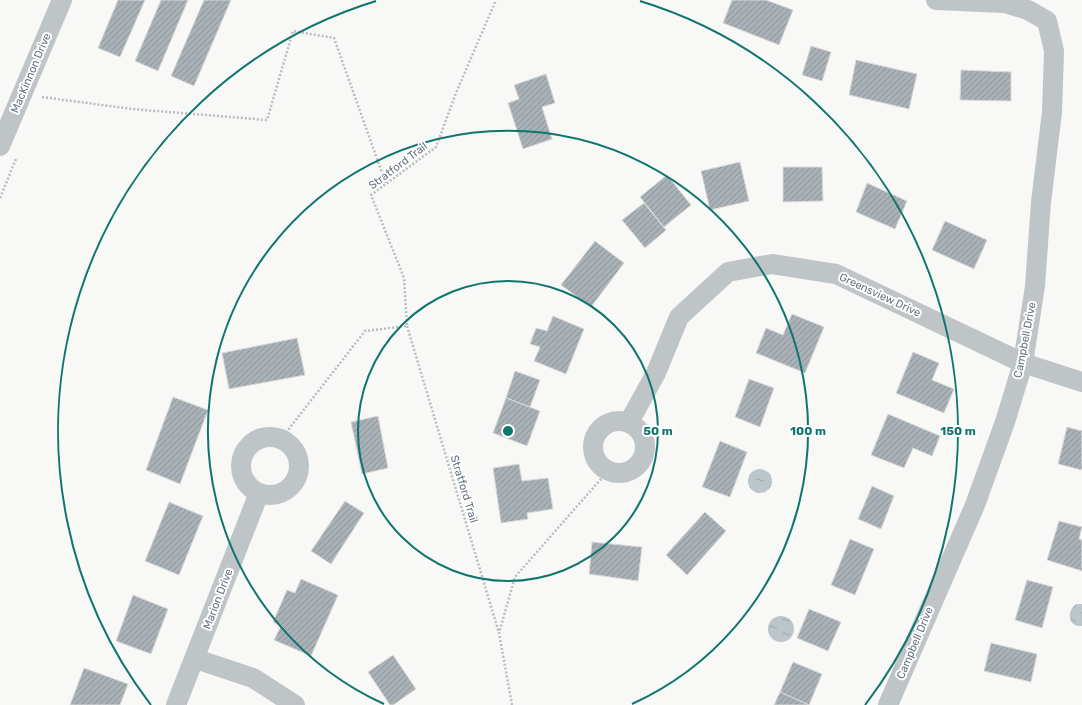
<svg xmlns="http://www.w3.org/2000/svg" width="1082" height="705" viewBox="0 0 1082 705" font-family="Rubik,sans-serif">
<defs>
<pattern id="water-ripples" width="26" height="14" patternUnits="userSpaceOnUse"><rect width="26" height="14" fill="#bbc5ca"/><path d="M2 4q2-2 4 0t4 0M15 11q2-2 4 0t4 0" fill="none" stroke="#9ca5a9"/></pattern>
<pattern id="building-hatch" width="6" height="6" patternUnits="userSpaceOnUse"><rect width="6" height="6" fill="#a9b1b6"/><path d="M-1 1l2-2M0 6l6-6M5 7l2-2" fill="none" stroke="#8d9599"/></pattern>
</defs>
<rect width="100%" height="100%" fill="#f8f8f6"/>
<g fill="url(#water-ripples)">
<circle cx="760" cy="481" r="12"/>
<path d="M1076 604H1082V626C1068 627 1066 612 1076 604Z"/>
<circle cx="781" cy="629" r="13"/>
</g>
<g fill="url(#building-hatch)" stroke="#dadad8">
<polygon points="118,0 145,0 120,57 98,48"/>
<polygon points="161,0 188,0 158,71 135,61"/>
<polygon points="204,0 231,0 194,86 171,76"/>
<polygon points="732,0 766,0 793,10 779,45 723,23"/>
<polygon points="811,46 831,52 822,81 802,75"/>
<polygon points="856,60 917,74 909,109 849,95"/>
<polygon points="961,70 1011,72 1011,101 960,100"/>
<polygon points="546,74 555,103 542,107 552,139 523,149 508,103 519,99 514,85"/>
<polygon points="740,162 749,201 710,210 701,171"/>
<polygon points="783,167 822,167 823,201 783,202"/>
<polygon points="667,175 691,205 664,227 640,197"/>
<polygon points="867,183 907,201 895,229 856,212"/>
<polygon points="644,203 666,230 645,248 622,220"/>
<polygon points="945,221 987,240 974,269 932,250"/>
<polygon points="595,241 624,263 591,307 561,285"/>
<polygon points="792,314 824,327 805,373 756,353 766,328 783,335"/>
<polygon points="553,316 584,329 566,374 534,361 540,347 530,344 536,328 547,331"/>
<polygon points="297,338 305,375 229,389 222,353"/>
<polygon points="913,352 939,363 932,380 954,389 944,413 896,393"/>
<polygon points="515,371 540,380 530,407 506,398"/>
<polygon points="749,379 774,388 760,427 735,417"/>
<polygon points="173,397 208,410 180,484 146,470"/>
<polygon points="506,398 540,411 527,446 493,433"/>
<polygon points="888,414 940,436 932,456 913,448 904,468 871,455"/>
<polygon points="378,416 388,468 362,474 351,422"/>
<polygon points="1067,427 1082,431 1082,470 1058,464"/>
<polygon points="720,441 747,452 730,497 702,487"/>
<polygon points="519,464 522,481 548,478 553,509 527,513 528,519 501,523 493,468"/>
<polygon points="872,486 894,496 881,529 858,519"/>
<polygon points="345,501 364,513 331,564 311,551"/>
<polygon points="169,502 203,516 179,575 145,561"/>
<polygon points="705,512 726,531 687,575 666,555"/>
<polygon points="1059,521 1082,527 1079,539 1082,540 1082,571 1047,560"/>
<polygon points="850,539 874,549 855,595 831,585"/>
<polygon points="592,542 642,547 638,581 589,574"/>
<polygon points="301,579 338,595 311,656 274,640 281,626 273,622 287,590 295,593"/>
<polygon points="1027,580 1053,587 1042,628 1015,620"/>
<polygon points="133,595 168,609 151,654 116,641"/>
<polygon points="809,609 841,622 828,651 797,638"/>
<polygon points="991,643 1037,654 1031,682 984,671"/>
<polygon points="393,655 416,689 393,705 390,705 368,672"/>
<polygon points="793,662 822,674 809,705 780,692"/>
<polygon points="84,668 128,684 120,705 70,705"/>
<polygon points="780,692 809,705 774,705"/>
</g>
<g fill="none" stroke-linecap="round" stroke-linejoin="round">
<g stroke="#babdbf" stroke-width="2.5" stroke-dasharray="2 2" stroke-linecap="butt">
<polyline points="42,97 132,109 267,120 293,31 334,38 386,184"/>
<polyline points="0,198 16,159"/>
<polyline points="407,326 499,633"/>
<polyline points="281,439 365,331 407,326 404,278 371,195 436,147 456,93 496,0"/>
<polyline points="512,705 499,633 515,577 608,471"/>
</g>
<g stroke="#bfc4c7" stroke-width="20">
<polyline points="0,146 62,0"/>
<circle cx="619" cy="447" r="26"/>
<polyline points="629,422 656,373 679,317 728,272 772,264 836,274 1023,363 1082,382"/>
<circle cx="270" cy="466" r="29"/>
<polyline points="196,659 253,678 295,705"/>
<polyline points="176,705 259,493"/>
<polyline points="888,705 975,505 1005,422 1023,363 1035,286 1041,202 1052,112 1054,51 1047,21 1028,10 1005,3 936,0"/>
</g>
</g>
<g fill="none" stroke="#0f766e" stroke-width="2">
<circle cx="508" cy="431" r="150"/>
<path d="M384 704A300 300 0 1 1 632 704"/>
<path d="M151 705A450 450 0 0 1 376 1M640 1A450 450 0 0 1 865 705"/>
</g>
<g text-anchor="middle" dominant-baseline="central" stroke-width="4" stroke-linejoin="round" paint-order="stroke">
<g font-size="11" fill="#65747f" stroke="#fff">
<text transform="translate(31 73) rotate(-67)">MacKinnon Drive</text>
<text transform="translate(398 166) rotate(-37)">Stratford Trail</text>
<text transform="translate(880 295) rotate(25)">Greensview Drive</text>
<text transform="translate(1025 340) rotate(-79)">Campbell Drive</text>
<text transform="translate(464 489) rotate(73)">Stratford Trail</text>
<text transform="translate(218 599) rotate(-69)">Marion Drive</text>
<text transform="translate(915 643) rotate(-67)">Campbell Drive</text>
</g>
</g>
<circle cx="508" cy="431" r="6" fill="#0f766e" stroke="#fff" stroke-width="2"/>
<g font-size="12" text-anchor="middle" font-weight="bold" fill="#0f766e" stroke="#fff" stroke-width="4" stroke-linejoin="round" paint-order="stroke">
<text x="658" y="435">50 m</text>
<text x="808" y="435">100 m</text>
<text x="958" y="435">150 m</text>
</g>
</svg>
